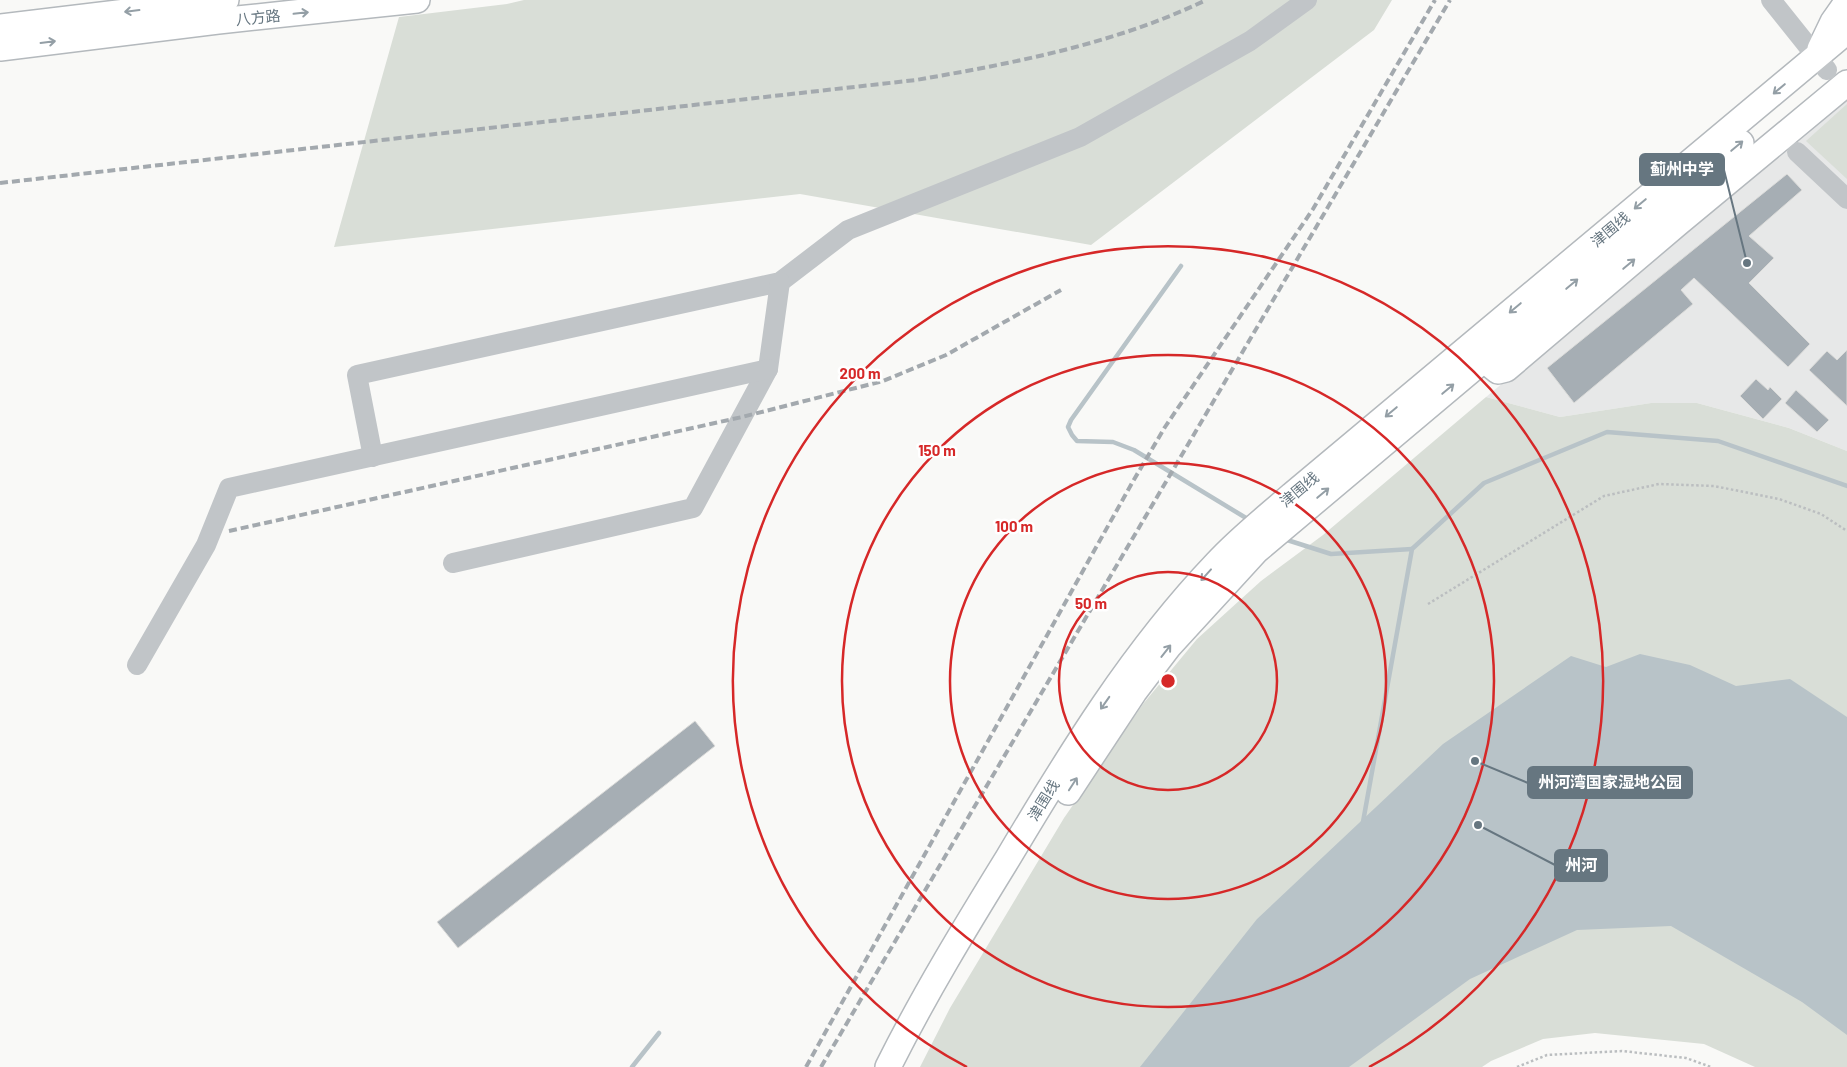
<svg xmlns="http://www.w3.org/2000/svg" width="1847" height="1067" viewBox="0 0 1847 1067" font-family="Barlow,'Noto Sans SC',sans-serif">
<rect width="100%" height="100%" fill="#f9f9f7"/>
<polygon fill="#e7e8e8" points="1847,94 1847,451 1789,428 1697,403 1651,403 1560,417 1486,397 1807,130"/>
<g fill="#d9ded7">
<polygon points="524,0 1392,0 1374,30 1091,245 800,194 334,247 399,17 507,4"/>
<polygon points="1847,104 1847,179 1806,141"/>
<polygon points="1486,397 1560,417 1651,403 1697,403 1789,428 1847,451 1847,1067 1755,1067 1704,1044 1595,1033 1543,1039 1491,1061 1482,1067 920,1067 950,1008 1064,818 1143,704 1197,639 1261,581 1323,535"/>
</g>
<polygon fill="#b8c3c8" points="1640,654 1690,665 1736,686 1790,679 1847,717 1847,1035 1802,1002 1671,926 1577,930 1470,979 1349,1067 1140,1067 1257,919 1443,744 1571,656 1606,667"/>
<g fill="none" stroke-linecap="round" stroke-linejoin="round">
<g stroke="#b8c3c8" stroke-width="4.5">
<polyline points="1181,266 1071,420 1068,427 1072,435 1077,441 1113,442 1134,450 1251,521"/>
<polyline points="1284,539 1331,554 1412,549"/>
<polyline points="1363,822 1412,549 1484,483 1607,432 1718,441 1847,486"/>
<polyline points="632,1067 659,1033"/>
</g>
</g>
<g fill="#a6aeb4" stroke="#dbdbd9">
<polygon points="1787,174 1802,190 1749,236 1774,258 1749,283 1810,344 1788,367 1694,278 1681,290 1693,304 1574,403 1547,368"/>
<polygon points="1847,350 1847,406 1809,370 1827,351 1837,360"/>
<polygon points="1756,379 1768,390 1770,387 1782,399 1763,419 1740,396"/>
<polygon points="1796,390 1829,420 1817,432 1785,403"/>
<polygon points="695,721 715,746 458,948 437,922"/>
</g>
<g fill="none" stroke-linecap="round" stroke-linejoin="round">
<g stroke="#b4b9bd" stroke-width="28">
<g id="major">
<polyline points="0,27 226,0"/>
<polyline points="0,48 218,21 417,0"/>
<polyline points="1820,49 1833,22 1847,2"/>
<polyline points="1483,359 1498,371 1506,369 1678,223 1847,83"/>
<polyline points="1068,792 1134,692 1169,646 1256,551 1741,143"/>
<path d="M888 1067C924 995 966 926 1008 858 1070 754 1133 651 1217 563 1240 538 1267 517 1292 495L1847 31"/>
</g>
</g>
<g stroke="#bbbec0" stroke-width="2.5" stroke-dasharray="2.5 2.5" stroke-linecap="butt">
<polyline points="1428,604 1604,496 1659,484 1714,486 1779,499 1821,514 1847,531"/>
<polyline points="1517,1067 1547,1055 1622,1051 1686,1058 1711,1067"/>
</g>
<g stroke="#c1c5c8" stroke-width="20">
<polyline points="1771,0 1827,70"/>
<polyline points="1797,152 1847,199"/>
<polyline points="373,457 357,375 780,282 848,230 1080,137 1250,41 1307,0"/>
<polyline points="453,563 693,508 768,369 780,282"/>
<polyline points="137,665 206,545 229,488 768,369"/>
</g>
<use href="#major" stroke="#fff" stroke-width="25"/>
<g stroke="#a3a9ae" stroke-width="4" stroke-dasharray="8 4" stroke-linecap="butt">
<path d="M0 183 916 80C1014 63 1115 44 1206 0"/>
<polyline points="229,531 742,417 883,381 946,355 1061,290"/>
<polyline points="806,1067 1132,483 1165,427 1313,209 1435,0"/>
<polyline points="821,1067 1450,0"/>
</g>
</g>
<defs><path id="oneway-shaft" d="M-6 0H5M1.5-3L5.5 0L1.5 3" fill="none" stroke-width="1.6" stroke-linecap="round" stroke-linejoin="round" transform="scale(1.25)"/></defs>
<g stroke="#949fa6">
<use href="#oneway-shaft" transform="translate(132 11) rotate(173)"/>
<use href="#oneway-shaft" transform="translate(301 13) rotate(-6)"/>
<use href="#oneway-shaft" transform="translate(48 42) rotate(-7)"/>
<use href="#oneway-shaft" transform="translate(1779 89) rotate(140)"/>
<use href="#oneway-shaft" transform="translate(1737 146) rotate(-40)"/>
<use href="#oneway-shaft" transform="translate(1640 204) rotate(140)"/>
<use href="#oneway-shaft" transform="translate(1629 264) rotate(-40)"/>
<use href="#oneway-shaft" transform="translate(1572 284) rotate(-40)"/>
<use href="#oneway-shaft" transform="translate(1515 308) rotate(140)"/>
<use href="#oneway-shaft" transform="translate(1448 389) rotate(-40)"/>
<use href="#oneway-shaft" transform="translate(1391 412) rotate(140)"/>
<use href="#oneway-shaft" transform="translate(1323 493) rotate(-40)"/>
<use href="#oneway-shaft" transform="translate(1206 575) rotate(132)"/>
<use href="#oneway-shaft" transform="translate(1166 651) rotate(-52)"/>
<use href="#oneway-shaft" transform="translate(1105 703) rotate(125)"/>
<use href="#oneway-shaft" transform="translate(1073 784) rotate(-57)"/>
</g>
<g fill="none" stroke="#d62828" stroke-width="2.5">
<circle cx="1168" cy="681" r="109"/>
<circle cx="1168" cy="681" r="218"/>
<circle cx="1168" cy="681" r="326"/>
<path d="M967 1067A435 435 0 1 1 1369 1067"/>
</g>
<g text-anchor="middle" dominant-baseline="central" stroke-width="5" stroke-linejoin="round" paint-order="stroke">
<g font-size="15" fill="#667680" stroke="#fff">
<text transform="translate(258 17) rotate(-6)">八方路</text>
<text transform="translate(1610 229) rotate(-40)">津围线</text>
<text transform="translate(1299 489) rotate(-40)">津围线</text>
<text transform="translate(1043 800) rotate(-58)">津围线</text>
</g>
</g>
<circle cx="1168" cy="681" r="8" fill="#d62828" stroke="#fff" stroke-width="2.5"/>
<g font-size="15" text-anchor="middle" font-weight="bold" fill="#d62828" stroke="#fff" stroke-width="5" stroke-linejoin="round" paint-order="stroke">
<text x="860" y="379">200 m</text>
<text x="937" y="456">150 m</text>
<text x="1014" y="532">100 m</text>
<text x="1091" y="609">50 m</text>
</g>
<path fill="none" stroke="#667680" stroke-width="2" d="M1747 263L1724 170M1475 761L1528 783M1478 825L1555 865"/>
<g fill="#667680" stroke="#fff" stroke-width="2">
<circle cx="1747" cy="263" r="5"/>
<circle cx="1475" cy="761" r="5"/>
<circle cx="1478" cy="825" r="5"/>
</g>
<g fill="#667680" stroke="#667680" stroke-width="2">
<rect x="1640" y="154" width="84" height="31" rx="5"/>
<rect x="1528" y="767" width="164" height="31" rx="5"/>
<rect x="1555" y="850" width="52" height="31" rx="5"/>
</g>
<g font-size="16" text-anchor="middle" font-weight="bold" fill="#fff">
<text x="1682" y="175">蓟州中学</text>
<text x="1610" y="788">州河湾国家湿地公园</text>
<text x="1581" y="871">州河</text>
</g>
</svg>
